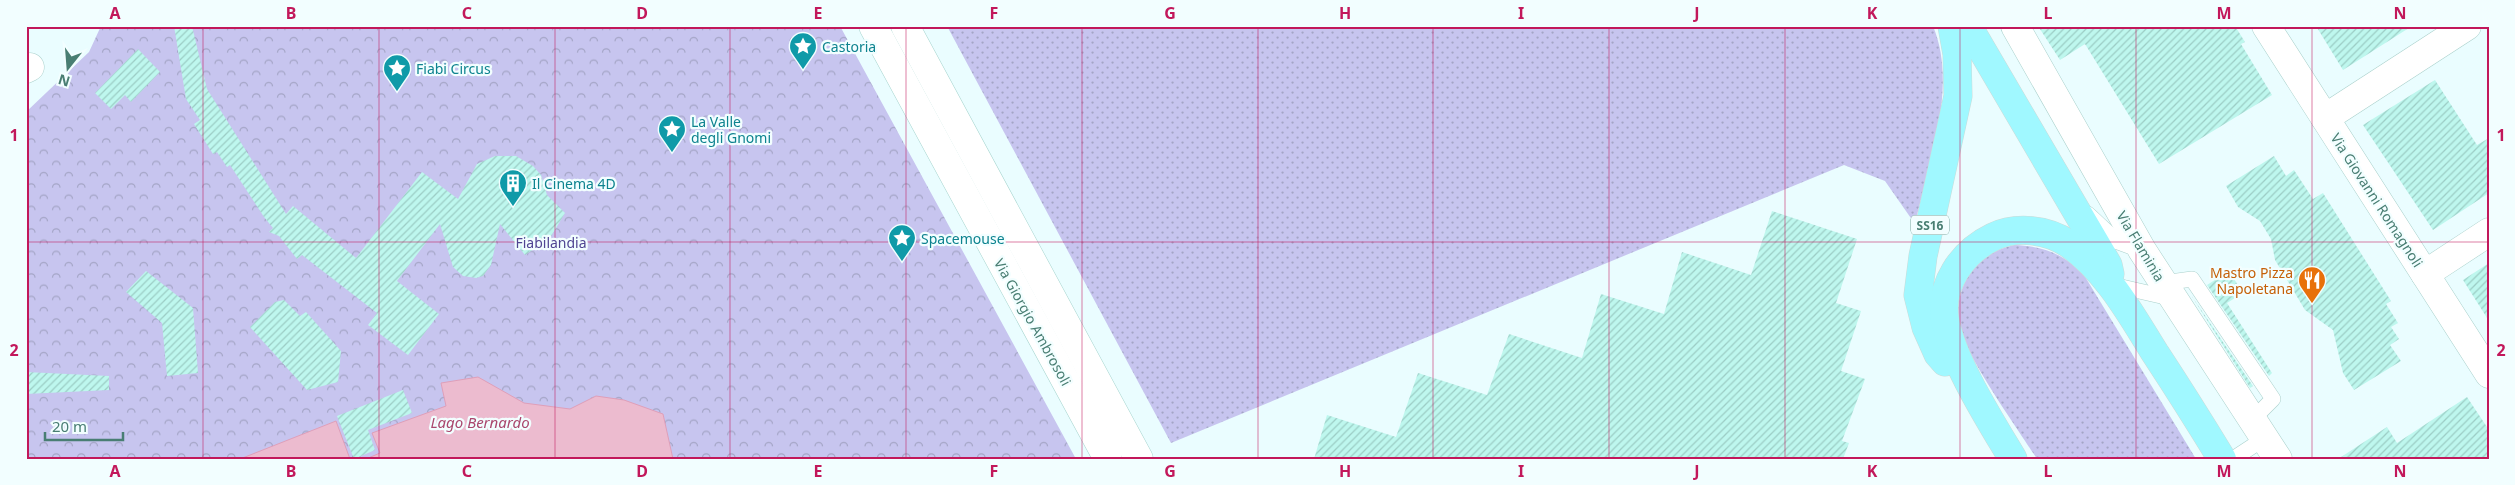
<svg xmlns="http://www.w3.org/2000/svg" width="2515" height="485" viewBox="0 0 2515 485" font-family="'Noto Sans',sans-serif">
<defs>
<pattern id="grass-dots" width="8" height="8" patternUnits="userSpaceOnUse" patternTransform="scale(1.25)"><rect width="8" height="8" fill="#c7c5ef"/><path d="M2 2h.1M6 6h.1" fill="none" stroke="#a4a5c6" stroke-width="1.8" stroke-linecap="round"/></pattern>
<pattern id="park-crowns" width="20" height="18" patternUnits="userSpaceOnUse" patternTransform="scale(1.25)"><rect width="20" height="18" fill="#c7c5ef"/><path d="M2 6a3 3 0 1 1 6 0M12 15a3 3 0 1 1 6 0" fill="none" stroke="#a4a5c6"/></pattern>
<pattern id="building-hatch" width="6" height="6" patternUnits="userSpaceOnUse" patternTransform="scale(1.25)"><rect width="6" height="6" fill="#bef7ee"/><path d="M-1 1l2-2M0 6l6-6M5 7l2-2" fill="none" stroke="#9ccdc5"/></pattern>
</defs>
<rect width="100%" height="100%" fill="#eafdff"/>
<g fill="url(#grass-dots)">
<path d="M947 26H1933C1958 86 1929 163 1915 224L1885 181 1844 165 1171 443Z"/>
<path d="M2014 245C2043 246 2064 254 2084 275L2196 459H2037C2017 427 1963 354 1958 320 1957 306 1960 292 1966 280 1977 260 1993 250 2014 245Z"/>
</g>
<polygon fill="url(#park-crowns)" points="101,26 840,26 1076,459 26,459 26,112 89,52"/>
<g fill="#ecbbcf" stroke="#df9fb9">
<polygon points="478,377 524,403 570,409 596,396 624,400 663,414 673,459 366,459 380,453 372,433 446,406 441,383"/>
<polygon points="336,421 350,459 240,459"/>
</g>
<g fill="url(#building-hatch)">
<polygon points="174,26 192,26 207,89 286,214 293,206 356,258 422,172 458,199 477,164 495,156 516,156 533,166 541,175 547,195 565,213 550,238 525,255 500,224 491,265 483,276 476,278 463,276 453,267 440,224 397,281 439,314 408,355 368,325 377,313 302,255 297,259 279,236 269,232 273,228 264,217 230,165 227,167 217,152 213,154 194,124 200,120 186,99"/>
<polygon points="2038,26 2235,26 2245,42 2241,44 2272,95 2159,164 2085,44 2060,60"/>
<polygon points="2316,26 2412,26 2343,70"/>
<polygon points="138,49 160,72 131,102 125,95 111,109 95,93"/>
<polygon points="2435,80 2477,145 2489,138 2489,193 2433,230 2363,125"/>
<polygon points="2274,156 2286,176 2294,170 2313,199 2323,193 2391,301 2386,304 2398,323 2391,327 2399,339 2390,345 2401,361 2354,390 2343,373 2333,330 2305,310 2275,260 2271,239 2260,221 2238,207 2226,186"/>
<polygon points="1772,211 1857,239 1836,303 1861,311 1841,371 1865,379 1842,441 1849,443 1843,459 1314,459 1327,415 1396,437 1418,373 1487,395 1509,334 1582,358 1601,294 1664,314 1682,252 1751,275"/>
<polygon points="2489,263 2489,321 2463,280"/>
<polygon points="146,271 193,308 198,373 167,376 162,323 126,292"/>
<polygon points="2229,271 2243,293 2227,303 2272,373 2269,376 2207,285"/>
<polygon points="2191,295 2253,386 2250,388"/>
<polygon points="284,300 300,316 306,312 341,351 338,382 307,390 250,327 275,302"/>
<polygon points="26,372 109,376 109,390 26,394"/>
<polygon points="403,390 412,413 368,430 375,450 354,459 337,416"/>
<polygon points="2467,397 2489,430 2489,459 2338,459 2387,427 2397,443"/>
</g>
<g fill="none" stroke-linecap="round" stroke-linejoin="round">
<g stroke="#aad1cc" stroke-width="16">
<g id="service">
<polyline points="2088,214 2118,242 2140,250"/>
<polyline points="2163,283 2192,279 2273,399 2253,419"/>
<polyline points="2113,285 2174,299"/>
<polyline points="2233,459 2265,438"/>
</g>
</g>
<g stroke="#aad1cc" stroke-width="29">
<g id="minor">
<polyline points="2015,26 2142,250 2278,459"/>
<polyline points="2266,26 2489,374"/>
<polyline points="26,69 30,67"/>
<polyline points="2325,118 2467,26"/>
<polyline points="2425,274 2489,232"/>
</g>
</g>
<g stroke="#a7d5cf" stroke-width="29">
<g id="secondary">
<polyline points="873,26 1108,459"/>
<polyline points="905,26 1139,459"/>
</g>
</g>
<g stroke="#ccdbd8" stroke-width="29">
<g id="primary">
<polyline points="1968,26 2108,265 2110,274"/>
<polyline points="1945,362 1938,354 1926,327 1918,295 1923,256 1958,96 1957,54 1952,26"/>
<path d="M2013 459C1991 422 1952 361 1945 320 1939 285 1962 252 1993 237 2016 226 2047 229 2069 244 2108 272 2130 313 2155 353 2178 388 2200 423 2222 459"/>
</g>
</g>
<use href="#service" stroke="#fff" stroke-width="15"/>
<use href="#minor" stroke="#fff" stroke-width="28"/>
<use href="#secondary" stroke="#fff" stroke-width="28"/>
<use href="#primary" stroke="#a0f8ff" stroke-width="28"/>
</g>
<path fill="none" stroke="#c2185b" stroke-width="1" stroke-opacity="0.55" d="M203 26V459M379 26V459M555 26V459M730 26V459M906 26V459M1082 26V459M1258 26V459M1433 26V459M1609 26V459M1785 26V459M1960 26V459M2136 26V459M2312 26V459M26 242H2489"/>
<defs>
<g id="sight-pin" transform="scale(1.4375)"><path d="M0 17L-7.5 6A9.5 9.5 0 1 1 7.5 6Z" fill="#0f9aa8" stroke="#f2feff"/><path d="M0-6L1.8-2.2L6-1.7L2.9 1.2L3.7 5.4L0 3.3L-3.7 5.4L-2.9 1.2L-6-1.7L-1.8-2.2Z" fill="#fff"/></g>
<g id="building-pin" transform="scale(1.4375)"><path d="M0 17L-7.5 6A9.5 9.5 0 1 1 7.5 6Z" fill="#0f9aa8" stroke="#f2feff"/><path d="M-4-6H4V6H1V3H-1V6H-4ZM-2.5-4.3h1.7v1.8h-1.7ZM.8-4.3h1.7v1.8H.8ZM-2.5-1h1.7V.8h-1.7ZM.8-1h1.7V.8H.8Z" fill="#fff"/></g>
<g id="restaurant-pin" transform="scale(1.4375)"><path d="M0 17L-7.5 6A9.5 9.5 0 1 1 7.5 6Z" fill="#e8710a" stroke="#f2feff"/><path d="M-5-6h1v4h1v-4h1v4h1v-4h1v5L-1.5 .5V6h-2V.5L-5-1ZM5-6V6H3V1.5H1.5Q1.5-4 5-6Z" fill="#fff"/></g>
</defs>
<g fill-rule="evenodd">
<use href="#sight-pin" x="803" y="46"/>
<use href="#sight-pin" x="397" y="68"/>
<use href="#sight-pin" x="672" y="129"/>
<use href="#building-pin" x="513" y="183"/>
<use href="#sight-pin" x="902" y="238"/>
<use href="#restaurant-pin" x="2312" y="280"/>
</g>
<g text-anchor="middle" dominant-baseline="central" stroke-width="4.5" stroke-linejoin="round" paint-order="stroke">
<rect fill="#f2feff" stroke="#7ca49d" stroke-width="1" x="1911" y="215.5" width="38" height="19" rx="4"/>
<g font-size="12" font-weight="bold" fill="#497e73">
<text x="1930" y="225">SS16</text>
</g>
<g font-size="14" fill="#0d838f" stroke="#f2feff" text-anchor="start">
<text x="822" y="46">Castoria</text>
<text x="416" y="68">Fiabi Circus</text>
<text x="691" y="121">La Valle<tspan x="691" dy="16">degli Gnomi</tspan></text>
<text x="532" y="183">Il Cinema 4D</text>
<text x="921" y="238">Spacemouse</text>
</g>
<g font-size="14" fill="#497e73" stroke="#f2feff">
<text transform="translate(2377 200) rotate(57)">Via Giovanni Romagnoli</text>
<text transform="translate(2141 246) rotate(59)">Via Flaminia</text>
<text transform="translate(1033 322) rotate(61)">Via Giorgio Ambrosoli</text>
</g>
<g font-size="14" fill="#4f4492" stroke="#f2feff">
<text x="551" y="242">Fiabilandia</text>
</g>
<g font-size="14" fill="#c56008" stroke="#f2feff" text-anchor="end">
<text x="2293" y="272">Mastro Pizza<tspan x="2293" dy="16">Napoletana</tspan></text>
</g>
<g font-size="15" font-style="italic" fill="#aa476e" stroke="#f2feff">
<text x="480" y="422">Lago Bernardo</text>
</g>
</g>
<rect width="2515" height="485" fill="none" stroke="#f2feff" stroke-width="55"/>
<g transform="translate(68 68) rotate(197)" stroke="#f2feff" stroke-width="4" paint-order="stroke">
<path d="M0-4L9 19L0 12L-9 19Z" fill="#497e73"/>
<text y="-8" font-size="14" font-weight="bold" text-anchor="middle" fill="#497e73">N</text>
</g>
<path d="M45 432v8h78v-8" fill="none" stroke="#497e73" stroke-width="2.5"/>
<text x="52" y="432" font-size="15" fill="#497e73" stroke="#f2feff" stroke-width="4" paint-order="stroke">20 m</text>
<rect x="28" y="28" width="2460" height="430" fill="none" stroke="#c2185b" stroke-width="2"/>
<g font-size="16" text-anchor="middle" font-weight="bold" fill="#c2185b">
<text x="115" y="19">A</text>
<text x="291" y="19">B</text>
<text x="467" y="19">C</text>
<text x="642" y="19">D</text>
<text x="818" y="19">E</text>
<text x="994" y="19">F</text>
<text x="1170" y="19">G</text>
<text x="1345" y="19">H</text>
<text x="1521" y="19">I</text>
<text x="1697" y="19">J</text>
<text x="1872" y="19">K</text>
<text x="2048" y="19">L</text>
<text x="2224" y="19">M</text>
<text x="2400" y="19">N</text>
<text x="14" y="141">1</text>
<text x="2501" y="141">1</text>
<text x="14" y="356">2</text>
<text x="2501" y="356">2</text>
<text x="115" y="477">A</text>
<text x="291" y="477">B</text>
<text x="467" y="477">C</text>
<text x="642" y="477">D</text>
<text x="818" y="477">E</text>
<text x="994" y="477">F</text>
<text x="1170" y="477">G</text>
<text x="1345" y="477">H</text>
<text x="1521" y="477">I</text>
<text x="1697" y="477">J</text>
<text x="1872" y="477">K</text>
<text x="2048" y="477">L</text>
<text x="2224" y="477">M</text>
<text x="2400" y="477">N</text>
</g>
</svg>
